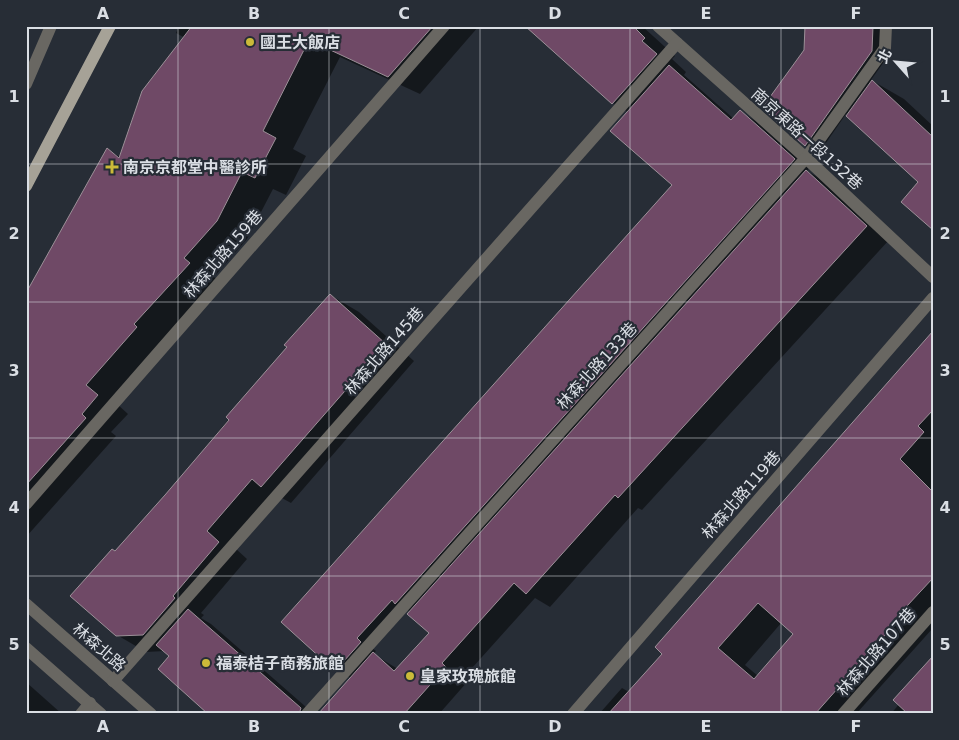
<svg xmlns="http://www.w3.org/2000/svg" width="959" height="740" viewBox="0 0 959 740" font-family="'DejaVu Sans','Noto Sans TC',sans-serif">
<rect width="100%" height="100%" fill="#272d36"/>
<g fill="#0007" fill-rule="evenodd">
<polygon points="179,26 479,26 420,94 340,57 293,149 306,156 286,195 273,189 247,239 214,277 219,281 116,403 128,414 111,432 116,436 26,537 26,296 108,150 120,157 139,99 185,38 176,33"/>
<path d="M527 26H642L675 56 672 59 686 72 684 75 734 119 740 112 756 121 809 168 807 171 830 184 889 240 642 510 638 508 550 607 535 598 464 677 468 681 439 714H318L351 678 336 670 283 622 674 185 628 112 613 103ZM407 609 430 633 398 669 373 654 376 651 372 648Z"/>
<polygon points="806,26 887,26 886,59 871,80 904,99 933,126 933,229 919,182 846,114 819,153 805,145"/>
<polygon points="330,295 359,312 414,361 291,503 280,497 235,548 247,559 201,613 204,615 201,618 211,624 314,714 210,714 170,656 165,651 146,652 117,635 116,552 166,496"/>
<path d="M933 333V628L856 714H599L622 688 629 692 664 654ZM782 622 795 634 758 676 745 665Z"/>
<polygon points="26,682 62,714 26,714"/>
<polygon points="899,704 933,714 891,714"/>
</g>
<g fill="#6f4966" stroke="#9c9098" fill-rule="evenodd">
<polygon points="192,26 433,26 388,77 309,40 263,131 276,138 255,178 242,172 217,221 184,258 190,263 134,324 137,327 86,385 98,395 82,414 86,418 26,485 26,293 107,148 119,158 142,91"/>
<polygon points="525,26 633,26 645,38 642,41 657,54 612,104"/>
<polygon points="805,26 873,26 872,51 805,146 762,108 804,50"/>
<polygon points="669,65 731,120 740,110 795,159 395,604 392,600 357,638 361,642 335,671 281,622 672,185 610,131"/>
<polygon points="872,80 933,137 933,230 901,202 918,182 846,116"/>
<polygon points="806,170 867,226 618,498 615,495 526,594 514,583 442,663 446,667 404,714 318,714 373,652 394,671 429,633 407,614"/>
<polygon points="330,294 386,344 261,487 252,479 207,531 219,542 173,596 175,598 143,635 116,636 70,596 112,549 115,551 165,495 229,420 226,417 287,347 284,345"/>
<path d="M933 331V410L918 426 924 432 900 459 933 492V578L907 606 909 608 815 714H608L662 654 655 647ZM758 603 793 634 754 679 718 648Z"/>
<polygon points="188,609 301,708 299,714 208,714 158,669 169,656 156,645"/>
<polygon points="933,656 933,714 908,714 893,700"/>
</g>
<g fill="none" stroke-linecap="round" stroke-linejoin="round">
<g stroke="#696762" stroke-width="12">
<polyline points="658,26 806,158 933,277"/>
<polyline points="26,84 51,26"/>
<polyline points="26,504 444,26"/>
<polyline points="26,604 151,714"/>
<polyline points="26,648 101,714"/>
<polyline points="113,681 677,43"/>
<polyline points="81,714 90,703"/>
<polyline points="307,714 806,158 885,48 886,26"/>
<polyline points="573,714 933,298"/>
<polyline points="843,714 933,612"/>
</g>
<polyline stroke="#a6a297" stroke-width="12" points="26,186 110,26"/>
</g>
<path fill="none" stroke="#dadee4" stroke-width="1" stroke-opacity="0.55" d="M178 26V714M329 26V714M480 26V714M630 26V714M781 26V714M26 164H933M26 302H933M26 438H933M26 576H933"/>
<g fill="#cbba39" stroke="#272d36" stroke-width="2">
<circle cx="250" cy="42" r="5"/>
<path d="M109.5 159.5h5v5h5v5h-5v5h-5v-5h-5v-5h5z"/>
<circle cx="206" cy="663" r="5"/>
<circle cx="410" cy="676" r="5"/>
</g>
<g text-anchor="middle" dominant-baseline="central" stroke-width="4.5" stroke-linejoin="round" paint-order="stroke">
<g font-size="16" font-weight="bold" fill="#dadee4" stroke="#272d36" text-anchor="start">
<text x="260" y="42">國王大飯店</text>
<text x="123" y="167">南京京都堂中醫診所</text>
<text x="216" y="663">福泰桔子商務旅館</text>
<text x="420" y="676">皇家玫瑰旅館</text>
</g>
<g font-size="16" fill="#dadee4" stroke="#272d36">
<text transform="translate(807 139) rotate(42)">南京東路一段132巷</text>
<text transform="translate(223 254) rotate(-49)">林森北路159巷</text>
<text transform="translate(384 351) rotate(-49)">林森北路145巷</text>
<text transform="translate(597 366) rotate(-48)">林森北路133巷</text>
<text transform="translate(741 495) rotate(-49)">林森北路119巷</text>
<text transform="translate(99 647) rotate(41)">林森北路</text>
<text transform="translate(876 652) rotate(-49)">林森北路107巷</text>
</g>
</g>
<rect width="959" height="740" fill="none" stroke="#272d36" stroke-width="55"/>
<g transform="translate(896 62) rotate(297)" stroke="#272d36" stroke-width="4" paint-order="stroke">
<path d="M0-4L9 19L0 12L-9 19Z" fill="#dadee4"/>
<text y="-8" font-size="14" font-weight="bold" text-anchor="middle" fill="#dadee4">北</text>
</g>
<rect x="28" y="28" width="904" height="684" fill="none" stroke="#dadee4" stroke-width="2"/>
<g font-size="16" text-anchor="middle" font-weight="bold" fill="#dadee4">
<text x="103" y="19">A</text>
<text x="254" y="19">B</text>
<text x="404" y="19">C</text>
<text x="555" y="19">D</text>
<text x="706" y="19">E</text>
<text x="856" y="19">F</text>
<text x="14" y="102">1</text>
<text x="945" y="102">1</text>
<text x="14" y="239">2</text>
<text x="945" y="239">2</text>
<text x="14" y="376">3</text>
<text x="945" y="376">3</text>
<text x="14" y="513">4</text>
<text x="945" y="513">4</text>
<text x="14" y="650">5</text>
<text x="945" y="650">5</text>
<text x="103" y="732">A</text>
<text x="254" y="732">B</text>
<text x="404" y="732">C</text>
<text x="555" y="732">D</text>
<text x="706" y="732">E</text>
<text x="856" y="732">F</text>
</g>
</svg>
